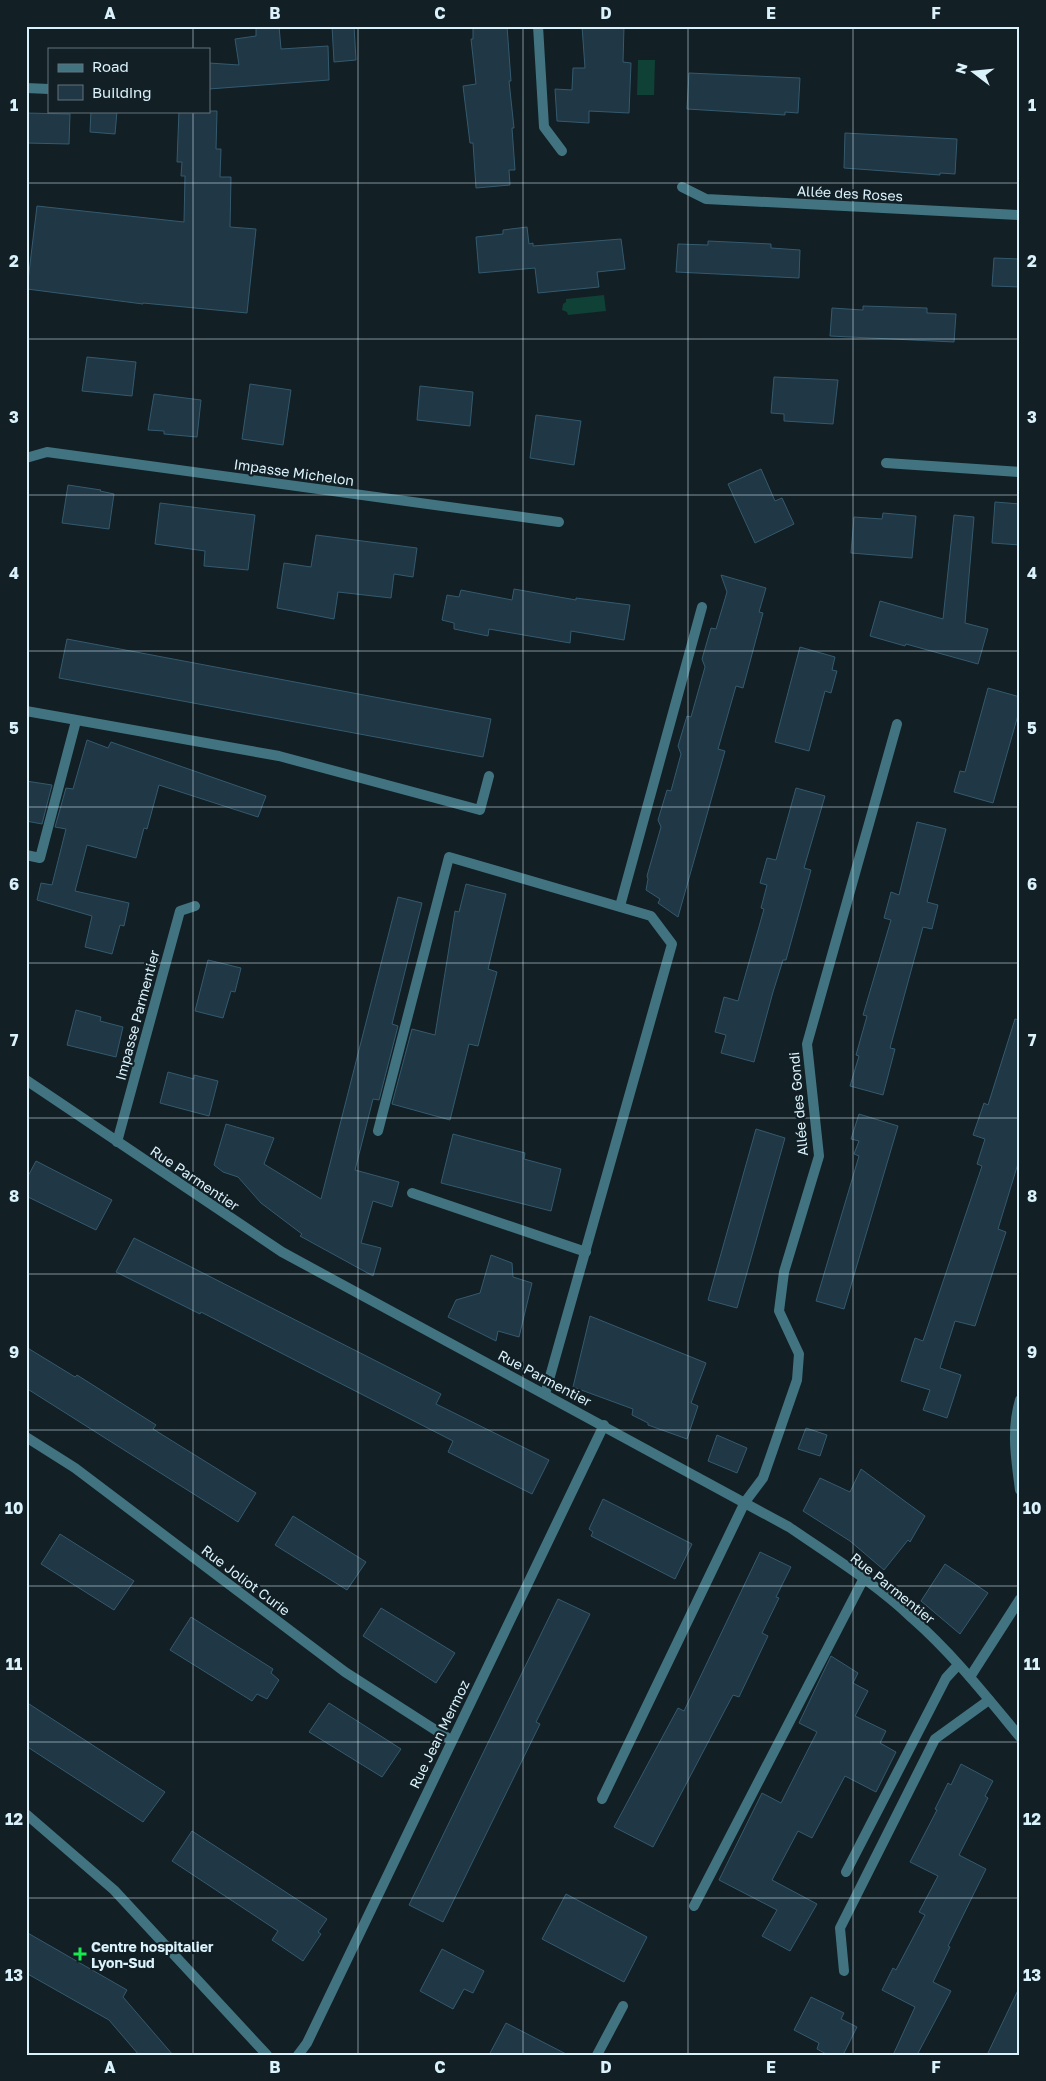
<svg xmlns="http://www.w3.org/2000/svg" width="1046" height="2081" viewBox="0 0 1046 2081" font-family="'Golos Text',sans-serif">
<rect width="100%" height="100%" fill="#121f25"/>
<g fill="#0f4136">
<polygon points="638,60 655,60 654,95 637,95"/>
<polygon points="604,295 606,311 568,315 567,312 562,310 563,304 566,302 566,299"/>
</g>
<g fill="#203745" stroke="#345a6e">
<polygon points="256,26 279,26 281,49 328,46 329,80 209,89 209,63 239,65 235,39 256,36"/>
<polygon points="332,26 354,26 356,60 334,62"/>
<polygon points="473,26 507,26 511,81 509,81 514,128 512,128 515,170 509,170 510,185 476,188 473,143 470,143 463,86 476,84 471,39 473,39"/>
<polygon points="582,26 624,26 623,62 631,63 629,113 589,111 589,123 557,121 555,89 572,90 573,68 585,68"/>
<polygon points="689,73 800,78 798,113 785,112 785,115 687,109"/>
<polygon points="91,111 117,111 115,134 90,132"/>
<polygon points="179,111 217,111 216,149 221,149 220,177 231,177 230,227 256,229 247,313 143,303 143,304 27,289 37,206 184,222 185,176 181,176 182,162 177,162"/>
<polygon points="26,113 70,114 69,144 26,143"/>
<polygon points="845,133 957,139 955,174 940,173 940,175 844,168"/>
<polygon points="527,227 529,244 533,243 533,246 621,239 625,269 597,272 599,287 538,293 535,268 479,273 476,237 503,234 503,230"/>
<polygon points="708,241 771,244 771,248 800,250 799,278 676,272 678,244 708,245"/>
<polygon points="994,258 1020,259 1020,287 992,286"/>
<polygon points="863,306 927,308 927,313 956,314 954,342 830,336 832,308 863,310"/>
<polygon points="87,357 136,362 132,396 82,391"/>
<polygon points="774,377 838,380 833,424 784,421 784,414 771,413"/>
<polygon points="250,384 291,390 283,445 242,439"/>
<polygon points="420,386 473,392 470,426 417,420"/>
<polygon points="154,394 201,400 197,437 164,434 164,431 148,430"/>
<polygon points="536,415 581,421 574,465 530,458"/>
<polygon points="761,469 775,501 782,498 794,524 755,543 728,484"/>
<polygon points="68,485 101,490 100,491 114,494 109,529 62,523"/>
<polygon points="995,502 1020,504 1020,545 992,543"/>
<polygon points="160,503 255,515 248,570 204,566 205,551 155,544"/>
<polygon points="883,513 916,516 912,558 851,553 854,517 882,519"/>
<polygon points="954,515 974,517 965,623 988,629 978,664 906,644 905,646 870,636 880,601 943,619"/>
<polygon points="316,535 417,548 413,577 394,574 391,598 338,592 334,619 277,608 284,563 311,567"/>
<polygon points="721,575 766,588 759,612 763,613 743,688 736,686 718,749 725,751 678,917 658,903 660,899 646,890 648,879 647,876 661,827 658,820 667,790 671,791 681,754 678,746 687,716 691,717 705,667 702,659 711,628 716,629 727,592"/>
<polygon points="514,589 576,600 576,598 630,605 624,640 571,631 570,643 489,629 488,636 454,629 454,623 442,620 447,595 459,597 461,590 512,600"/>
<polygon points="67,639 491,719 483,757 59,678"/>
<polygon points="800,647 835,657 832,670 837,671 831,693 825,691 809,751 775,742"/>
<polygon points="988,688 1020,697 1020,708 993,803 954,792 960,771 965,772"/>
<polygon points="87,740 108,748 111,742 266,796 258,817 159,785 147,829 144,828 136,858 87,845 75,891 129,903 124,926 120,925 112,954 85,947 92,916 37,900 41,883 52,885 66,829 55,827 66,788 73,789"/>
<polygon points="26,781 52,785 42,824 26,821"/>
<polygon points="796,788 825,796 804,868 811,870 786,960 783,960 773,992 754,1062 721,1053 726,1035 715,1032 724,997 738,1001 764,909 761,908 767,885 760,883 767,858 776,860"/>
<polygon points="917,822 946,829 927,902 938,905 932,929 923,927 890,1048 895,1049 883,1095 850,1086 859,1056 856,1055 867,1016 863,1015 891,920 884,918 891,892 899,895"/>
<polygon points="466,884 506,894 488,969 497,972 478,1046 469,1044 450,1120 392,1104 412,1029 435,1035 455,911 459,912"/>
<polygon points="398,897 422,903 392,1024 398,1026 379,1100 373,1099 355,1170 399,1182 392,1207 373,1201 361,1243 381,1248 373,1276 300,1236 302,1234 261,1203 238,1177 223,1172 214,1165 226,1124 274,1138 264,1164 321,1199"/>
<polygon points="208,960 241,968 235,992 231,991 223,1018 195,1011"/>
<polygon points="76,1010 101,1017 100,1021 123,1027 116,1057 67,1045"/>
<polygon points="1015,1019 1020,1020 1020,1157 998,1229 1006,1232 975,1326 955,1321 940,1368 961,1375 947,1418 923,1410 930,1390 901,1381 915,1338 923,1341 982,1166 977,1164 985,1139 973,1135 984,1103 988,1105"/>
<polygon points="168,1072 194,1079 194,1075 218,1081 209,1116 160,1103"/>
<polygon points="859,1114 898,1126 844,1309 816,1301 859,1156 854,1154 859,1141 851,1139"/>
<polygon points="756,1129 785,1138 737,1308 708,1300"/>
<polygon points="453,1134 525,1153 524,1159 561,1169 551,1211 441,1183"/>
<polygon points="36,1161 112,1200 96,1230 26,1196 26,1180"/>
<polygon points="134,1238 441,1394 436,1404 549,1460 532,1494 448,1452 453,1441 201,1312 200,1314 116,1272"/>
<polygon points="491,1255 512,1263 513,1277 532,1283 519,1337 498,1331 496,1341 448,1317 456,1300 480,1293"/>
<polygon points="590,1316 706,1363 691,1403 698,1406 687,1439 648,1425 648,1423 632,1415 633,1409 573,1387"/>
<polygon points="26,1347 75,1377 77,1375 156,1425 153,1429 256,1493 238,1522 26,1388"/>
<polygon points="806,1428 827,1435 820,1456 798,1449"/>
<polygon points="717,1435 747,1448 737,1473 708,1461"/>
<polygon points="861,1469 925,1516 910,1542 908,1540 884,1570 850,1541 803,1511 820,1478 850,1492"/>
<polygon points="603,1499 692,1544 675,1579 591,1536 593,1532 589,1529"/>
<polygon points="293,1516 366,1562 347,1590 275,1545"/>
<polygon points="60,1534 134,1581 114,1610 41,1564"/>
<polygon points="760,1552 791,1567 776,1597 779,1598 762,1633 768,1636 739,1697 733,1695 725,1710 653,1847 614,1827 678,1708 684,1711"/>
<polygon points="945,1564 988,1593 960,1634 921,1601"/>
<polygon points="558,1599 590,1614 536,1722 540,1724 443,1922 409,1905"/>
<polygon points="381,1608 455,1653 436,1683 363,1636"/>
<polygon points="191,1617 273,1669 271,1673 279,1680 267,1699 257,1694 252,1701 170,1650"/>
<polygon points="831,1656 858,1673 853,1683 868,1691 855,1716 886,1731 880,1743 896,1752 876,1792 845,1776 812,1838 798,1831 772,1880 817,1904 790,1951 762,1936 777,1910 719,1880 762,1793 781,1803 817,1732 799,1723"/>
<polygon points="26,1702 165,1792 143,1822 26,1746"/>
<polygon points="329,1703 401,1749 382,1777 309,1732"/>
<polygon points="961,1764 993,1781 985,1796 988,1798 959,1855 986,1869 948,1946 950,1947 933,1982 951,1991 917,2055 893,2055 915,2007 882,1990 893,1968 896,1970 925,1915 919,1912 938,1876 910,1862 937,1810 935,1809 948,1783 951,1785"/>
<polygon points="192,1831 327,1919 318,1932 321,1934 303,1961 272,1940 278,1931 172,1861"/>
<polygon points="566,1894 647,1937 624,1982 542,1939"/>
<polygon points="26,1932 127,1990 123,1997 173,2055 139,2055 109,2020 26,1973"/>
<polygon points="442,1949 484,1971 473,1993 464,1989 453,2009 420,1991"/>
<polygon points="1020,1986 1020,2055 987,2055"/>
<polygon points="811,1997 844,2013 841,2019 857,2027 843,2055 828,2055 817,2049 819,2043 794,2030"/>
<polygon points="506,2023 568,2055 489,2055"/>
</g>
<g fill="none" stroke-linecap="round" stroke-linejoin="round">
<polyline stroke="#417480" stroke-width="10" points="846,1872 946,1678 958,1665"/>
<g stroke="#417480" stroke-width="10">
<polyline points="538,26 544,127 562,151"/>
<polyline points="26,88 49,89"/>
<polyline points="682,187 706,199 1020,215"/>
<polyline points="26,458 47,452 559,522"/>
<polyline points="886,463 1020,472"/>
<polyline points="26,711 279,756 480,810 489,776"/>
<polyline points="26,855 40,858 76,721"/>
<polyline points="620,906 702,607"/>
<path d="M26 1080 282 1252 789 1527C831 1556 875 1583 912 1618 952 1653 986 1696 1020 1737"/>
<polyline points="378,1131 449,857 651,916 672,944 545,1394"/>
<polyline points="117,1142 180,911 195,906"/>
<polyline points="412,1193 586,1252"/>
<path d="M1020 1400C1011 1430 1016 1459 1020 1490"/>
<polyline points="26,1437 75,1468 345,1672 451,1740"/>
<polyline points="970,1677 1020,1599"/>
<polyline points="602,1799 745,1502 763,1478 797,1380 799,1354 779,1311 784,1272 819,1156 807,1044 897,724"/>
<polyline points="694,1906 864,1578"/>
<polyline points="844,1971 840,1928 935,1739 989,1700"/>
<polyline points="298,2055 307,2043 604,1425"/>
<polyline points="597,2055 623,2006"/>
</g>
<polyline stroke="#417480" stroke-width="10" points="26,1814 114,1890 267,2055"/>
</g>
<path fill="none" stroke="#daf2fb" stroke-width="1" stroke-opacity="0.55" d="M193 26V49M358 26V2055M523 26V2055M688 26V2055M853 26V2055M193 111V2055M26 183H1020M26 339H1020M26 495H1020M26 651H1020M26 807H1020M26 963H1020M26 1118H1020M26 1274H1020M26 1430H1020M26 1586H1020M26 1742H1020M26 1898H1020"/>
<path fill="#18e94e" stroke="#121f25" stroke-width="2" d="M77.5 1946.5h5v5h5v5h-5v5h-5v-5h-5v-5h5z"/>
<g text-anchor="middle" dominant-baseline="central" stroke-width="4.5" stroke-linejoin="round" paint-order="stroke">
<g font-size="14" fill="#daf2fb" stroke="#121f25">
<text transform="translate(850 193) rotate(3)">Allée des Roses</text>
<text transform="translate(294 472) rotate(8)">Impasse Michelon</text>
<text transform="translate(137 1015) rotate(-75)">Impasse Parmentier</text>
<text transform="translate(798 1104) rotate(-95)">Allée des Gondi</text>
<text transform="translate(195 1178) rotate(34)">Rue Parmentier</text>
<text transform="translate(545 1378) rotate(28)">Rue Parmentier</text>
<text transform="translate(246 1580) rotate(37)">Rue Joliot Curie</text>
<text transform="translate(893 1588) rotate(39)">Rue Parmentier</text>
<text transform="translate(439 1734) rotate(-64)">Rue Jean Mermoz</text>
</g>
<g font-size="14" font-weight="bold" fill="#daf2fb" stroke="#121f25" text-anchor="start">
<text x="91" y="1946">Centre hospitalier<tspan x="91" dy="16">Lyon-Sud</tspan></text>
</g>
</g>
<rect width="1046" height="2081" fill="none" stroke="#121f25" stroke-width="55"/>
<rect x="48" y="48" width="162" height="65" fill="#121f25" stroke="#62737b"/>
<rect x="58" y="64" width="25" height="8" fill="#417480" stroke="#62737b"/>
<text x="92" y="72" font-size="15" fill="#daf2fb">Road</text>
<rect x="58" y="85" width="25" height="15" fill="#203745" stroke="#62737b"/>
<text x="92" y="98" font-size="15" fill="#daf2fb">Building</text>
<g transform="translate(974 72) rotate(286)" stroke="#121f25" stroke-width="4" paint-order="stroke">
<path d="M0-4L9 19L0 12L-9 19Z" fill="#daf2fb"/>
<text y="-8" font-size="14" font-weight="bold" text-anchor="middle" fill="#daf2fb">N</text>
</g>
<rect x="28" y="28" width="990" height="2026" fill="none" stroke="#daf2fb" stroke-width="2"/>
<g font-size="16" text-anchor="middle" font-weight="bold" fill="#daf2fb">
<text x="110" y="19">A</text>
<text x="275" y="19">B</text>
<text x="440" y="19">C</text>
<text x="606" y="19">D</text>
<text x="771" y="19">E</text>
<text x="936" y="19">F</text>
<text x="14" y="111">1</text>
<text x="1032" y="111">1</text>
<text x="14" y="267">2</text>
<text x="1032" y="267">2</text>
<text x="14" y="423">3</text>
<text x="1032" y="423">3</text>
<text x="14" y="579">4</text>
<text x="1032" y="579">4</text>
<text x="14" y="734">5</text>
<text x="1032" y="734">5</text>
<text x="14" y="890">6</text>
<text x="1032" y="890">6</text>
<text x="14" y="1046">7</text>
<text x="1032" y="1046">7</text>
<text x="14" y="1202">8</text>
<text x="1032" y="1202">8</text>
<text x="14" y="1358">9</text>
<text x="1032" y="1358">9</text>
<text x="14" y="1514">10</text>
<text x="1032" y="1514">10</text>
<text x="14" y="1670">11</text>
<text x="1032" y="1670">11</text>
<text x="14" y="1825">12</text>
<text x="1032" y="1825">12</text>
<text x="14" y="1981">13</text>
<text x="1032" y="1981">13</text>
<text x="110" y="2073">A</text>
<text x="275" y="2073">B</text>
<text x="440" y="2073">C</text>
<text x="606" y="2073">D</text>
<text x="771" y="2073">E</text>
<text x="936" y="2073">F</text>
</g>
</svg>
